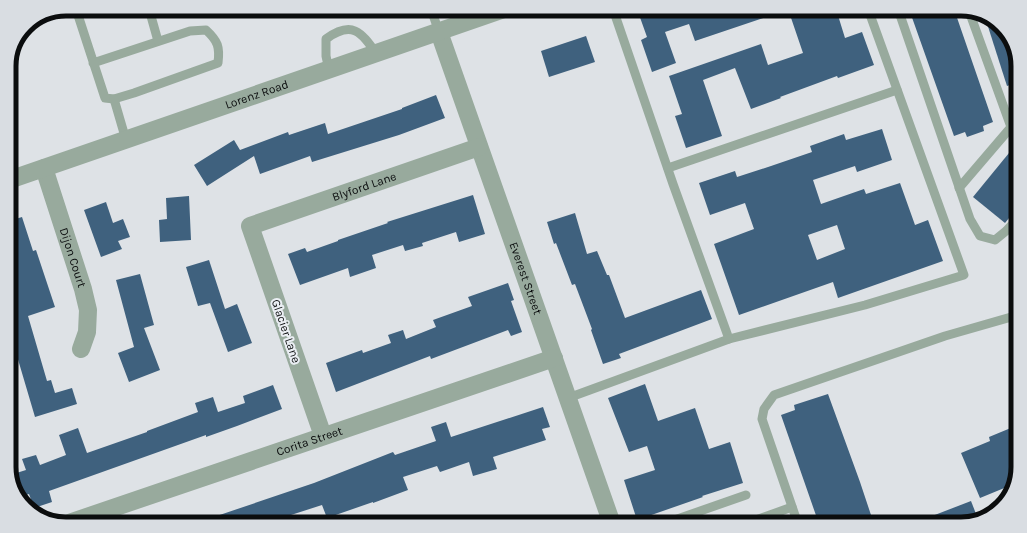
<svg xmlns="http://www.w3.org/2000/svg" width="1027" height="533" viewBox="0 0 1027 533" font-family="Karla,sans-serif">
<rect width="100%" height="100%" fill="#dee2e6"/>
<g fill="#3f617e" fill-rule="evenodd">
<polygon points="637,9 667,9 669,14 685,9 784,9 784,11 695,41 689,24 665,32 676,63 652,72 641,40 647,37"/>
<polygon points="788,9 836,9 845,38 862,32 874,65 838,78 837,76 780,97 781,98 751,109 735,68 703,80 722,136 686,148 675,116 682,114 669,76 761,44 768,65 803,53"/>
<polygon points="909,9 954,9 993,122 983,126 984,131 967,137 965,132 954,136"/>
<polygon points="984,14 986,15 1008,35 1018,63 1018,82 1007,86"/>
<polygon points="586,36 595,62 549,77 541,51"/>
<polygon points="436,95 445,118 399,135 312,162 310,156 260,174 254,156 207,186 194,165 234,140 240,150 288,132 289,135 325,123 328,134 402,109 402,108"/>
<path d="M882 129 892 160 857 172 855 166 813 180 821 204 864 189 866 194 900 183 915 225 928 220 943 261 838 298 833 282 739 315 714 244 754 229 745 203 710 215 699 183 735 171 737 177 771 166 812 152 810 146 844 134 846 140ZM837 225 845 249 817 260 808 235Z"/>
<polygon points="1018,142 1018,207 1005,223 973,197"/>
<polygon points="473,195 485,234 459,242 456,232 422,243 423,246 405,251 403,245 372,255 376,268 350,277 348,268 300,285 288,254 305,248 307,252 338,241 338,240 388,223 387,222"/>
<polygon points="189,196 191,240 160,242 159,220 167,219 166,198"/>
<polygon points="106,202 113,223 123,219 130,237 118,241 122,249 101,257 84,210"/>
<polygon points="575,213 587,254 597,251 607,275 609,275 625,318 701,290 712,319 619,354 621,358 603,364 591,330 592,329 575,284 572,285 556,243 554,244 547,222"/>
<polygon points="22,217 33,251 36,250 55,307 28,316 47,381 51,380 55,393 72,388 77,404 35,417 9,329 16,326 9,306 9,221"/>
<polygon points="209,260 225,309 237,304 252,343 228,352 210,303 198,306 186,267"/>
<polygon points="140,274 154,325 144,328 160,370 129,382 118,353 134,347 116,280"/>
<polygon points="508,283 514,300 511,301 522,332 511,336 508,330 431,359 430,356 336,392 326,363 362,350 363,353 391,343 388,335 403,330 406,339 436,327 433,320 472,306 468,297"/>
<polygon points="645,384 658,421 695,408 709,449 730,442 743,483 702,496 703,497 637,520 624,480 655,470 647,446 629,452 608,398"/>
<polygon points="273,385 282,409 237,426 206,437 206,435 49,491 52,502 34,508 29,494 18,498 10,475 26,470 22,459 36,455 40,465 66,455 59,435 78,428 87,453 147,432 147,431 198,412 195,403 213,397 218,412 245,403 243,396"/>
<polygon points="828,394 860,482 874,524 819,524 781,415 795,410 794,405"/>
<polygon points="543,407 550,427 542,429 546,440 493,457 497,469 473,476 469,462 440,472 437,466 403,477 408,490 373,503 373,502 327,518 322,505 263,524 199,524 199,522 314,483 393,452 395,455 436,441 431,427 446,422 451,437"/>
<polygon points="1018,425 1018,467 1014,484 980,498 961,453 990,441 989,437"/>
<polygon points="971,501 978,519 961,524 915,524 914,523"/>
</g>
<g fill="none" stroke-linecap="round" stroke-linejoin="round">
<g stroke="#98aa9d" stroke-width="9">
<path d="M76 9 105 98 114 99 134 93 218 63C220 47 218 41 206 30L190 31 93 63"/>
<polyline points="149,9 158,41"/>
<polyline points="401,9 409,13 427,9"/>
<polyline points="431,9 439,32"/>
<polyline points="613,9 673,184 729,339 865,305 964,275 868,9"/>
<polyline points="898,9 970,219 980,236 995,240 1006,231 1018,218"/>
<polyline points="969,11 1011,127"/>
<path d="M329 70 326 56V39C352 20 361 32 376 53"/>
<polyline points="114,99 126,140"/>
<polyline points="668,168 897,90"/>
<polyline points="959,188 1018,119"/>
<polyline points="568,398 729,339"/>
<polyline points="992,514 994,509 1001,505"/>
<polyline points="663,524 746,495"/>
<polyline points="745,524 792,507"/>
<polyline points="798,524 762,419 764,409 774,395 945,336 1018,315"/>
</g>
<g stroke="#98aa9d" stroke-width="18">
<path id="s1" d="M439 32 612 524"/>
<path id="s2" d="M44 168 83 289 88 310 87 332 81 349"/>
<path id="s3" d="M9 180 504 9"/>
<path id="s4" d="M323 436 250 226 479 147"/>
<path id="s5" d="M66 524 554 358"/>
</g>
</g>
<g text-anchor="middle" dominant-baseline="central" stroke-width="4" stroke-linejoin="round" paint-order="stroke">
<g font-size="12" fill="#0b0d0e" stroke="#ebeff4">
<text stroke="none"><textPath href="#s3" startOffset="262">Lorenz Road</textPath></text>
<text stroke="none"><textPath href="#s4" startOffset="343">Blyford Lane</textPath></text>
<text stroke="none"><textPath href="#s2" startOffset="94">Dijon Court</textPath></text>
<text stroke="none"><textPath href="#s1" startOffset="261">Everest Street</textPath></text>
<text transform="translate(286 331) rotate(71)">Glacier Lane</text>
<text stroke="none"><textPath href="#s5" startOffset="257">Corita Street</textPath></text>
</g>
</g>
<path d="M0 0H1027V533H0ZM66 16H961A50 50 0 0 1 1011 66V467A50 50 0 0 1 961 517H66A50 50 0 0 1 16 467V66A50 50 0 0 1 66 16Z" fill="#d9dde2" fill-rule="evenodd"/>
<path fill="none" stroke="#0b0d0e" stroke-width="5" d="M66 16H961A50 50 0 0 1 1011 66V467A50 50 0 0 1 961 517H66A50 50 0 0 1 16 467V66A50 50 0 0 1 66 16Z"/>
</svg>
